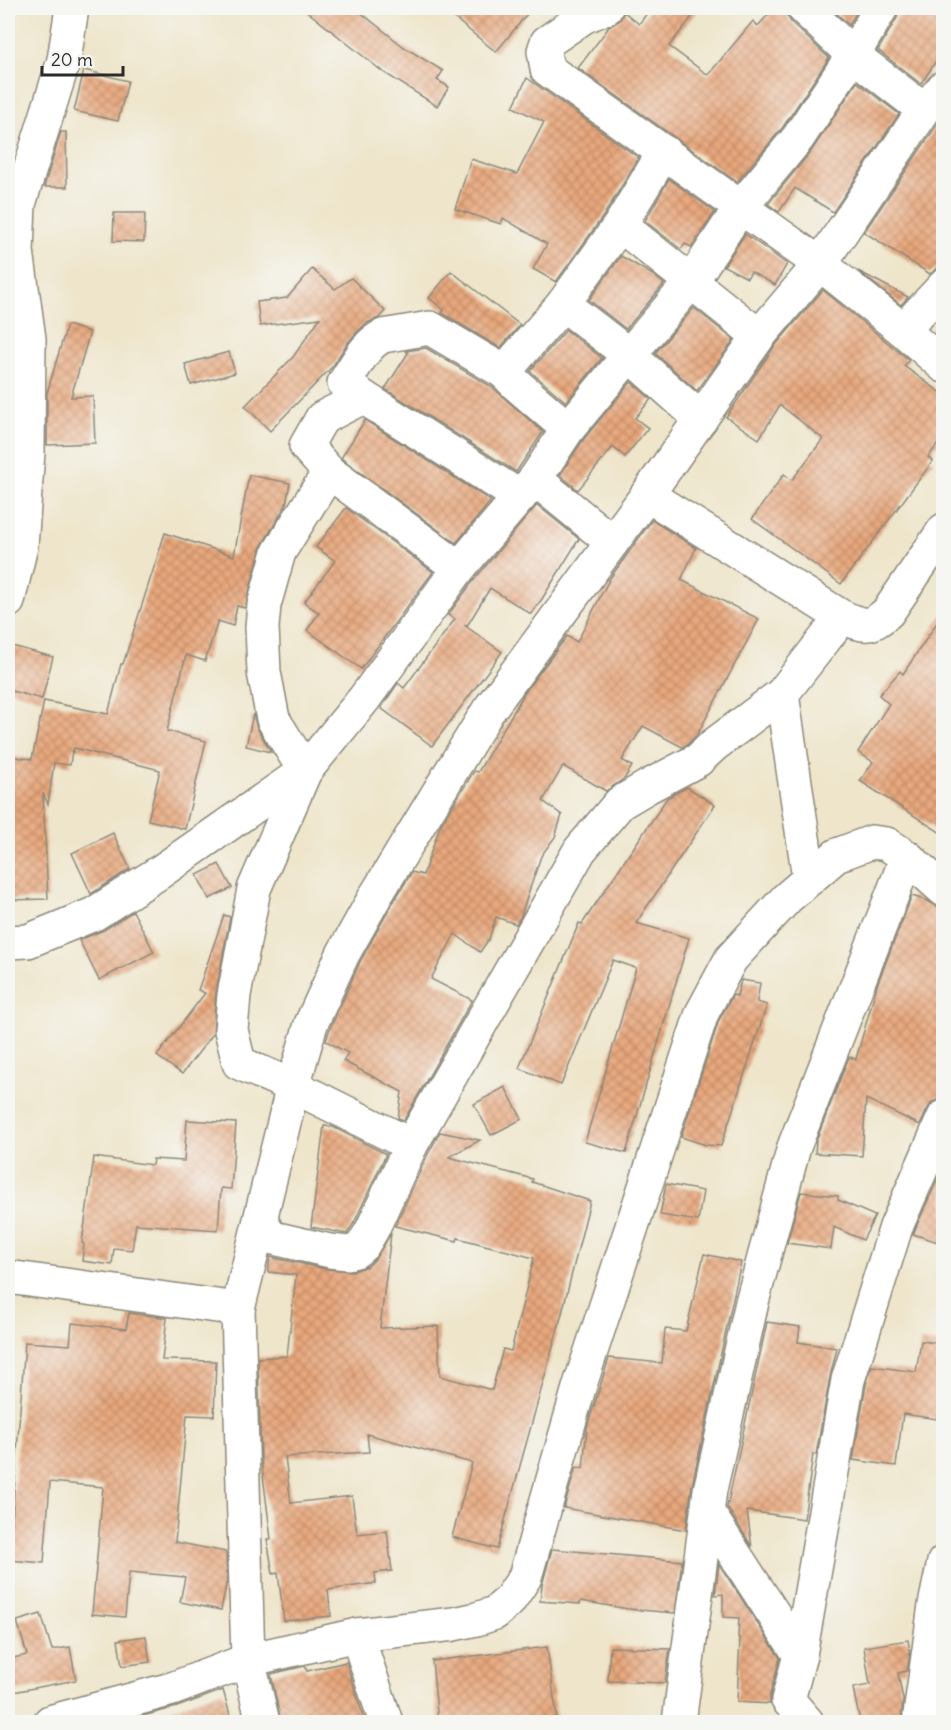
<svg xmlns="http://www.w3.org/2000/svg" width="951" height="1730" viewBox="0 0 951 1730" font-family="Delius,sans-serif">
<defs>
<pattern id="building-cross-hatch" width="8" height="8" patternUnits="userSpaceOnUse" patternTransform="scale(1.5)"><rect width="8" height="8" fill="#e9a87d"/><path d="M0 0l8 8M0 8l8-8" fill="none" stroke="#bd8967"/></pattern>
</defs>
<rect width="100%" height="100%" fill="#f6f6f2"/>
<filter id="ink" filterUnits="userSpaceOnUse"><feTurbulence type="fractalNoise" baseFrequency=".0167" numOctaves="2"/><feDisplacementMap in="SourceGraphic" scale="12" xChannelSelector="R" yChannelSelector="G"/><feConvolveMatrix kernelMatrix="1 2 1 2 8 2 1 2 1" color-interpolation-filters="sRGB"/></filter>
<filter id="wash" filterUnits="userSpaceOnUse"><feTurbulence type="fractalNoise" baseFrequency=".008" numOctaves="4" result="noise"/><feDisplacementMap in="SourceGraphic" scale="24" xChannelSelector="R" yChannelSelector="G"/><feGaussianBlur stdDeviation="1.35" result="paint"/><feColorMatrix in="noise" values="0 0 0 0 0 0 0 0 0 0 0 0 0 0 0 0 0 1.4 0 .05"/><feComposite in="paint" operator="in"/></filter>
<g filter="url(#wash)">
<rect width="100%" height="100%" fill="#eee5ca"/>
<g id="blocks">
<g fill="url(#building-cross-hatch)">
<polygon points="303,8 355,8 404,47 443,71 437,80 449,87 437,106 383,72"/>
<polygon points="442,8 532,8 496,52"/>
<polygon points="651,8 699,8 669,46 708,75 753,21 758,26 774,8 786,8 786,14 791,22 829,58 783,127 737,182 578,68 609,27 620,20 624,12 639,24"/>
<polygon points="831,8 859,8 849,25"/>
<polygon points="900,8 944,8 944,49 921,84 878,50 897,18"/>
<polygon points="84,70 128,81 118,121 74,111"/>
<polygon points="527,78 639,158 604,215 556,282 533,269 547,244 503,218 501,224 455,209 471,159 517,174 544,122 513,107"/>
<polygon points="857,82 899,114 833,212 795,188 779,212 768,204 812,150"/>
<polygon points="941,119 944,121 944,268 938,268 930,274 864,232"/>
<polygon points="61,132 66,132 67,187 44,187"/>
<polygon points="669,179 715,212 691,247 685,244 681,249 678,247 645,221"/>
<polygon points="114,213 145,213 144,242 113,241"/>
<polygon points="745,234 787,264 775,285 751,272 747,278 724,266"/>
<polygon points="621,256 653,275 664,284 626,329 589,300"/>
<polygon points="312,269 335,289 351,278 385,311 379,318 367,323 357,332 346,345 333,366 270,431 245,406 293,357 320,318 260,326 257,302 287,298"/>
<polygon points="451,271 520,325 500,348 442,313 444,310 429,298"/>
<polygon points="858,271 908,297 901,305"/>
<polygon points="823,290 909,360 904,366 944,395 944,436 928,457 933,461 841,584 752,519 784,474 792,480 823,439 780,405 759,439 726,417 774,347"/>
<polygon points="694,308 734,340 697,391 655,353"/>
<polygon points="67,325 90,332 71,397 93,396 95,443 47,445 47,393"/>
<polygon points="566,330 602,358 566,402 530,371"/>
<polygon points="426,348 492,387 543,432 516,472 385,389 408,353 406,351"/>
<polygon points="229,352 235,373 191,385 185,364"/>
<polygon points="631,382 651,399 635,418 648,428 625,457 613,447 578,490 560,475 583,440"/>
<polygon points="365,420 491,501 456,543 341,458"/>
<polygon points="249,475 290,483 286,505 261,547 245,608 237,606 233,626 218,621 205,661 186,655 167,731 206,741 185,829 148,820 160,770 74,748 73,752 72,751 70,765 54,763 48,804 43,793 48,899 8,900 8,756 32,759 44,701 108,714 121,664 123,664 165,533 234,556"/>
<polygon points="537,505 579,539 542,599 531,614 490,588 467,626 464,625 502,652 432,746 381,708 398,683 404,688 455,619 448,615 474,580"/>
<polygon points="346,508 433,572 361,669 307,630 319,613 304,602 335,561 316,547"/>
<polygon points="652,520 696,548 681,580 759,619 697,735 687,745 682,747 643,726 622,760 632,766 625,778 606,791 563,766 543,801 562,815 555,837 541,856 520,918 516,924 496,917 489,939 480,952 455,934 431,979 472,1000 404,1120 398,1118 402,1092 343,1061 348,1053 326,1041 329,1031 360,962 392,904 412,872 423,875 440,826 474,771 478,772 527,689 567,636 577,642 610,578"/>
<polygon points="944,612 944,835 860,781 873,762 858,752 889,704 879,695 900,671 903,674"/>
<polygon points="12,646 53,657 42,699 8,690 8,663"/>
<polygon points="253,714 257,728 271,752 246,746"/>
<polygon points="687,787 715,805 636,923 689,938 626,1153 585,1142 636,968 613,960 561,1085 519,1068 579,923 582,924 667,798"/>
<polygon points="113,833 130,869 91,894 72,853"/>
<polygon points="219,864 232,888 209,899 197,875"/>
<polygon points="912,896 928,901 940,908 944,908 944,1099 932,1102 927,1110 920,1125 866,1099 862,1156 815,1153 816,1141 849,1057 856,1059 877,985"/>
<polygon points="133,911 154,952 99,980 79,940 104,930"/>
<polygon points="224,915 230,917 216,992 213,1034 182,1074 157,1056 205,993 198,990"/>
<polygon points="741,980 760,983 757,1002 767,1005 721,1146 706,1145 681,1137 719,1020 733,995 737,996"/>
<polygon points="505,1087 522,1119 491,1135 474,1104"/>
<polygon points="187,1120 236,1123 231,1189 221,1188 218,1230 136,1224 132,1250 114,1248 112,1265 82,1261 84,1244 82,1243 94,1157 152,1165 153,1159 184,1161"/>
<polygon points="324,1126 333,1127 386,1154 355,1221 347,1234 311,1227"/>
<polygon points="440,1132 480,1140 449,1157 533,1179 532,1182 590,1201 559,1325 497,1549 452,1537 472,1463 367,1434 369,1452 285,1457 291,1503 352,1496 357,1534 387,1531 392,1571 375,1573 376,1583 328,1590 331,1616 284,1621 278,1573 273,1574 267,1539 271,1539 261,1459 258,1358 287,1356 296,1275 268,1272 270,1257 326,1269 353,1271 368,1266 375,1259 391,1233 380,1328 438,1326 440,1376 492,1390 503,1349 511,1351 534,1258 458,1238 457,1241 395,1226 428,1154"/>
<polygon points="944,1165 944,1244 913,1234"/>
<polygon points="666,1184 703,1191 698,1221 660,1215"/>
<polygon points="801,1192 838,1196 838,1200 875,1216 863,1240 834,1227 831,1249 787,1243"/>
<polygon points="704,1254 741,1262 692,1486 686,1530 564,1508 576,1467 583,1468 587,1428 609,1358 662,1363 665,1329 686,1331"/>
<polygon points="129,1313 167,1318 162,1360 216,1361 214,1416 187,1415 175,1542 226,1552 227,1580 221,1610 180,1602 185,1577 129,1572 125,1617 92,1614 103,1487 50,1482 44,1563 9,1560 25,1342 70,1345 72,1323 126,1329"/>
<polygon points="767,1322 800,1327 798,1342 837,1348 830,1377 816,1455 813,1454 804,1519 747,1511 752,1547 727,1507"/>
<polygon points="921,1341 944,1344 944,1420 903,1414 896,1466 853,1460 866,1384 872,1366 916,1372"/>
<polygon points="552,1549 682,1561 675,1613 628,1609 581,1601 580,1604 540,1601 542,1585"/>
<polygon points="719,1564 780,1658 770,1695 770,1704 737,1702 740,1638 738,1638 739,1618 723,1617 723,1594 715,1595"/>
<polygon points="41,1614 52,1650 70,1647 76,1680 8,1693 8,1659 27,1655 17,1621"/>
<polygon points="146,1636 150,1662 122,1666 118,1640"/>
<polygon points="908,1640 910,1652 907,1671 898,1673 903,1700 901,1722 860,1722 853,1688 870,1685 864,1647"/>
<polygon points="547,1647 557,1719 532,1722 438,1722 432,1661"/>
<polygon points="610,1647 670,1649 665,1683 608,1681"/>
<polygon points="346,1662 365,1722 281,1722 271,1674 305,1666 307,1671"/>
<polygon points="223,1690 232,1722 120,1722 177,1707"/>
</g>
</g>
</g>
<g filter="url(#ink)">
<use href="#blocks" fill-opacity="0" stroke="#8c887a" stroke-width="1.5"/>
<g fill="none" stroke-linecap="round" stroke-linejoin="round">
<g stroke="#8c887a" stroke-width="36">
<g id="minor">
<polyline points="606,8 585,16 547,42 544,51 547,69 820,264 903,330 944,366"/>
<polyline points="804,8 853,55 924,110"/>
<polyline points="620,225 759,336"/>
<polyline points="563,304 629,355 701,419"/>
<polyline points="903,330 944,286"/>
<polyline points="363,397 520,497"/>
<polyline points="568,429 517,385 504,372 563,304 620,225 664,152"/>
<polyline points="329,472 459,568"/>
<polyline points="535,479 612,542"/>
<path d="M647 495 842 617C865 626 869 629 888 612L944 530"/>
<polyline points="8,601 21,546 28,452 29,339 17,251 19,204 64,60 72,8"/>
<polyline points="782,694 809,878"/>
<polyline points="8,942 28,941 94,914 160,872 305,771 364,699 459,568 535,479 568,429 629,355 691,282 740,208 798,138 853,55 881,8"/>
<path d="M411 1145 293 1086 239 1063 231 1030 234 995 254 889 305 771 273 719 264 672 262 627 264 605 279 552 329 472 306 446 322 418 363 397 344 383C355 367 365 344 383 336L430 328 504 372"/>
<polyline points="261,1218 269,1237 330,1251 348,1253 356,1251 363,1245 372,1230 411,1145 580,850 620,803 647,787 698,760 714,745 782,694 842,617"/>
<polyline points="8,1277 238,1309"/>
<polyline points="708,1513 800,1655 788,1700 807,1722"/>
<polyline points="357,1635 386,1722"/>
<polyline points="800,1655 848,1380 896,1227 944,1117"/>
<polyline points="50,1722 172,1689 248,1660 357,1635 454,1624 477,1619 495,1613 509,1601 525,1577 579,1388 702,1013 731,959 787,898 837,855 872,842 887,844 907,857 944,890"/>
<polyline points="263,1722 248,1660 238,1309 293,1086 311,1024 343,954 376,895 488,711 647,495 759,336 820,264 924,110 944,87"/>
<polyline points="679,1722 710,1490 752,1302 794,1147 907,857"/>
<polyline points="919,1722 935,1605 944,1562"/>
</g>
</g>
<use href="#minor" stroke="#fff" stroke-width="33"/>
</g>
</g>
<rect width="951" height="1730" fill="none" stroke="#f6f6f2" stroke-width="30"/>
<path d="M42 66v9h81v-9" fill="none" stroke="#2b2b2b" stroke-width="3"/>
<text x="51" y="66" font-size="18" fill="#2b2b2b" stroke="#f6f6f2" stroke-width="4.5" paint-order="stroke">20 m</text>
</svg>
